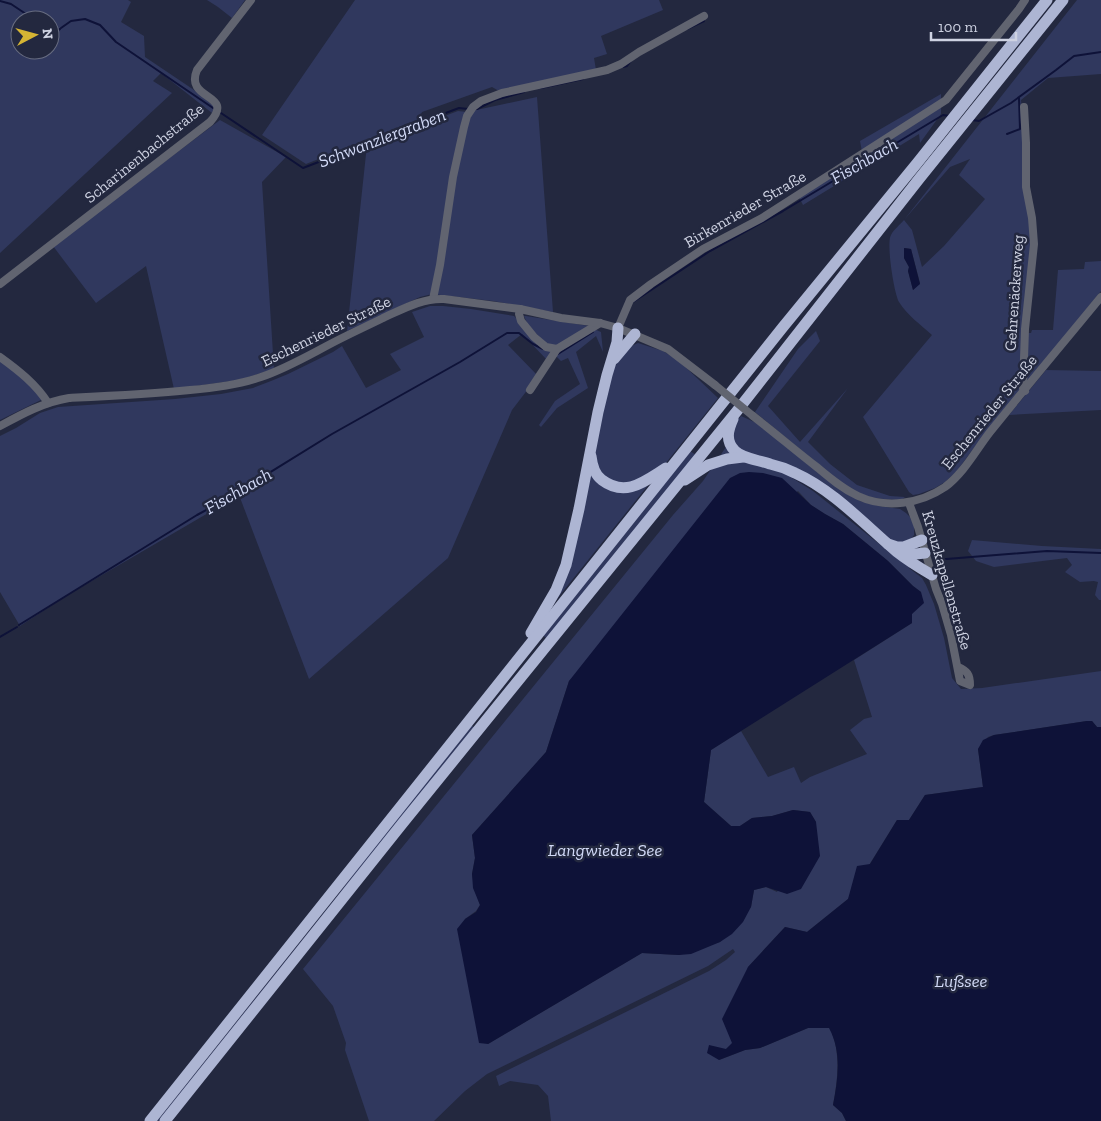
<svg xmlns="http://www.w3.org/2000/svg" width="1101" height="1121" viewBox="0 0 1101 1121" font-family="'Zilla Slab',serif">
<rect width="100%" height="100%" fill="#23283f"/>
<g fill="#30385e" fill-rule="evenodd">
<path d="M0 0H128L131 2 121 22 144 36 145 57 194 90 215 107 212 113 161 73 153 81 172 93 0 253ZM20 20H50V50H20Z"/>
<polygon points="207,0 245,0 232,18 218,7"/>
<polygon points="355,0 659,0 663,10 601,36 607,54 594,58 596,70 499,91 492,87 422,112 419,119 306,164 262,135"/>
<path d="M1077 0H1101V74L1048 78 1021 100 1032 235 1021 388 1020 391 985 433 956 472 945 482 935 488 919 494 913 495 909 492 863 417 932 335C921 325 907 315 899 302 894 293 886 243 891 235 894 229 900 225 904 220ZM970 159 959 175 985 199 944 246 922 267 912 230 904 220 950 167ZM905 248 911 249 920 283 913 290 908 271 909 267 904 258Z"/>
<polygon points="941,94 941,114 920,143 919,134 803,205 799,197 863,157 860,141"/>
<polygon points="537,97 553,312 493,301 432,294 420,297 347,331 367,145 458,111 467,112"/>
<polygon points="220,120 286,157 262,182 274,369 239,380 174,389 146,266 96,303 53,246"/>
<polygon points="1101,261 1101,291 1026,384 1026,333 1031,333 1032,330 1053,330 1058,270 1084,269 1085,262"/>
<polygon points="430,306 443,306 471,309 514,316 534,337 558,350 594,329 601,332 603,352 596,336 576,352 588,388 557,408 541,427 539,425 555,401 580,384 568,358 561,361 555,355 549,362 522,334 508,345 538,376 512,410 448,558 309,679 239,495 66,596 20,626 0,592 0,436 16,428 40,413 58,407 175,399 221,394 253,388 271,381 288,374 333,352 342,346 366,388 401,370 390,354 424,337 412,312"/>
<polygon points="524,316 526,316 589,326 556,347 544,342 528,325"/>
<path d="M816 331 820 341 768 406 800 442 848 388 808 442 830 464 857 485 890 496 905 497 901 500C875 499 867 498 844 486L755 412 798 349Z"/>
<polygon points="638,343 663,351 679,361 718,398 548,610 566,573 607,382 614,367 629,347"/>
<polygon points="0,358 14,369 43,399 0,420"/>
<polygon points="1046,370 1101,371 1101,410 1009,415"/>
<path d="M741 416 761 425 843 491 860 501 879 506 900 509 906 513 910 517 914 526V535L911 539 897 545 850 508 789 476 813 491 893 555 911 564 909 568 922 578 926 585 934 604 944 638 952 678 961 689 982 688 1101 671V727H1097L1092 721H1087L994 735 988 737 978 749 983 787 925 795 909 820H897L848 899 807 932 785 927 748 967 733 1043 726 1049 719 1060 745 1050 760 1048 808 1028H830C841 1053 838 1078 833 1105L842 1113 846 1121H551L548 1096 538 1085 510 1081 499 1086 496 1076 709 971 726 960 735 952 733 949 708 966 487 1074 465 1091 434 1121H369L345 1050 346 1043 333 1006 303 969 673 515 703 481 732 438 734 424ZM798 491 811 505 825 514 843 524 888 561 913 586 921 592 912 614V623L854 660 872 717 864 719 850 730 867 754 810 777 801 783 794 767 768 777 741 731 711 750 704 802 731 826H740L752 818 772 816 793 810 810 812 816 822 777 892 766 887 754 890 751 907 720 942 679 955 642 953 488 1044 465 919 476 911 480 905 475 891 472 874 475 858 472 835 546 752 569 681Z"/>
<polygon points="690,451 696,455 548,640 543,635"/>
<polygon points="972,540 1042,546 1101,549 1101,600 1099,600 1095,595 1098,582 1094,581 1080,582 1065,572 1072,565 1067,558 994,567 976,561 968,551"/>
<polygon points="471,725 475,728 160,1121 157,1121 337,896 375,846"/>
</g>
<g fill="#0e1238">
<polygon points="904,248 911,249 920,284 913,290 908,271 909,267 904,258"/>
<polygon points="749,472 763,473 782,478 811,505 825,514 843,524 888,561 913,586 921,592 924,603 912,614 912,623 711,750 704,802 731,826 740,826 752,818 772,816 793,810 810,812 816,822 820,856 801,889 787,894 766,887 754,890 751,907 743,922 732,934 720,942 691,954 679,955 642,953 488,1044 479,1043 457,929 465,919 476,912 480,905 473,888 472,874 475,858 472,835 546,752 569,681 730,478 740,473"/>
<path d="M1087 721H1092L1097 727H1101V1121H846L842 1113 833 1105C838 1079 842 1052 829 1028H808L760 1048 745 1050 719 1060 707 1053 709 1045 726 1049 732 1043 722 1019 748 967 785 927 807 932 848 899 857 866 870 864 897 820H909L925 795 983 787 978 749 983 740 994 735Z"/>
</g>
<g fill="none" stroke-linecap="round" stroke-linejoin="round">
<g stroke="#0e1238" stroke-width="2">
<polyline points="0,1 11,4 35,20"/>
<polyline points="61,28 71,21 85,19 100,25 116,42 213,108"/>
<polyline points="687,29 704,21"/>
<polyline points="50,30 56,31 60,29"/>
<polyline points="623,67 627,66 631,61"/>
<polyline points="541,88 583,79"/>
<polyline points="475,108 477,109 495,100 524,92"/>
<polyline points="221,113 303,168 443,114 459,108 468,109"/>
<polyline points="972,120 979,121 1011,103 1056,70 1074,56 1101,52"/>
<polyline points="1007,134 1020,129 1019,98"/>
<polyline points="633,302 710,251 783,211 943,115 950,116"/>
<polyline points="558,354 593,332"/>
<polyline points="934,560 1047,551 1101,553"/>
<polyline points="19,625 197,515 221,502 229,496 235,494 332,434 460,362 507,333 519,333 533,344 543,349"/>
<polyline points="0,637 17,627"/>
</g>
<g stroke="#616470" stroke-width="8">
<polyline points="1024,107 1026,143 1026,187 1032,218 1034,244 1025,329 1023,388 1025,391"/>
<path d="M0 284 210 122C236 93 184 101 197 70L251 0"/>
<polyline points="433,299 440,265 453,177 464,127 467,116 473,107 481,101 502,93 607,70 621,64 639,52 704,16"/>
<polyline points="520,309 519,314 521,321 534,337 546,347 557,349 600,323"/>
<polyline points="618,328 630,300 651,284 703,249 762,218 946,100 1019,9 1025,0"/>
<path d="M0 357C18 370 36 384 48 403"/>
<polyline points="530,390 557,349"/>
<path d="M753 416C775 433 796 451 818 468 831 479 843 489 858 496 886 509 920 504 945 487 964 473 976 450 990 432 1027 386 1064 342 1101 297"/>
<path d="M0 426C22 414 44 402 69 398 109 396 150 394 190 390 214 388 238 385 261 377 291 367 317 350 346 336 358 330 371 324 383 318 403 309 422 298 444 299L520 309 561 318 600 323 618 328 668 349 715 385"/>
<path d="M909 503 918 527 936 589 942 604 951 635 960 681 970 685C970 674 967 671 958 667L957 665"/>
</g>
<g stroke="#adb5d3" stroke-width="11">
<polyline points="614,359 635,334"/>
<path d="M733 419C728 430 725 441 735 451 743 459 759 460 770 464 779 466 787 469 795 473 833 490 865 525 897 552 907 560 920 568 932 575"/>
<path d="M591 456C592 465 595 475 602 480 626 498 645 481 666 468"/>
<polyline points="685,480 708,465 727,459 743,457"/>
<polyline points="888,544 897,547 904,547 922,540"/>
<polyline points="900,553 906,555 925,553"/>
<polyline points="531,633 556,590 566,565 579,509 598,412 607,375 617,342 618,328"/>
<polyline points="150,1121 783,327 918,162 1047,0"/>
<polyline points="165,1121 402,824 737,411 919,179 1063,0"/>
</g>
<polyline stroke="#616470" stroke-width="8" points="715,385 753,416"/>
</g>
<g text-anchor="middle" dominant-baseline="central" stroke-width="5" stroke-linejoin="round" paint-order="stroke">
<g font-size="16" fill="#ced2e2" stroke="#23283f">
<text transform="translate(144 153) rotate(-39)">Scharinenbachstraße</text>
<text transform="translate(745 209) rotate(-30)">Birkenrieder Straße</text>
<text transform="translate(1014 293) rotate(-86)">Gehrenäckerweg</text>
<text transform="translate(326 331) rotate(-26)">Eschenrieder Straße</text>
<text transform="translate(989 412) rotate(-51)">Eschenrieder Straße</text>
<text transform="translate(947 580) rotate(74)">Kreuzkapellenstraße</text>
</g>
<g font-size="18" font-style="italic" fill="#d1d9f6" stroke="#23283f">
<text transform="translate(382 138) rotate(-21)">Schwanzlergraben</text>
<text transform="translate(864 161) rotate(-30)">Fischbach</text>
<text transform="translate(238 491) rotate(-30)">Fischbach</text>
<text x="605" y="850">Langwieder See</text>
<text x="961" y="981">Lußsee</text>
</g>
</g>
<g transform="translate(35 35) rotate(84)"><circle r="24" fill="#23283f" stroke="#676c80"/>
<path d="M0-4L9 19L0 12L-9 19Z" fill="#d6b534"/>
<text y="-8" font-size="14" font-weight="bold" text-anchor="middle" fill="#ced2e2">N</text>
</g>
<path d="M931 32v8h85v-8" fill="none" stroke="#ced2e2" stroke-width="2.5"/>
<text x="938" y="32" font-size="15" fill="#ced2e2" stroke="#23283f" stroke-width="4" paint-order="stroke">100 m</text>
</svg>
